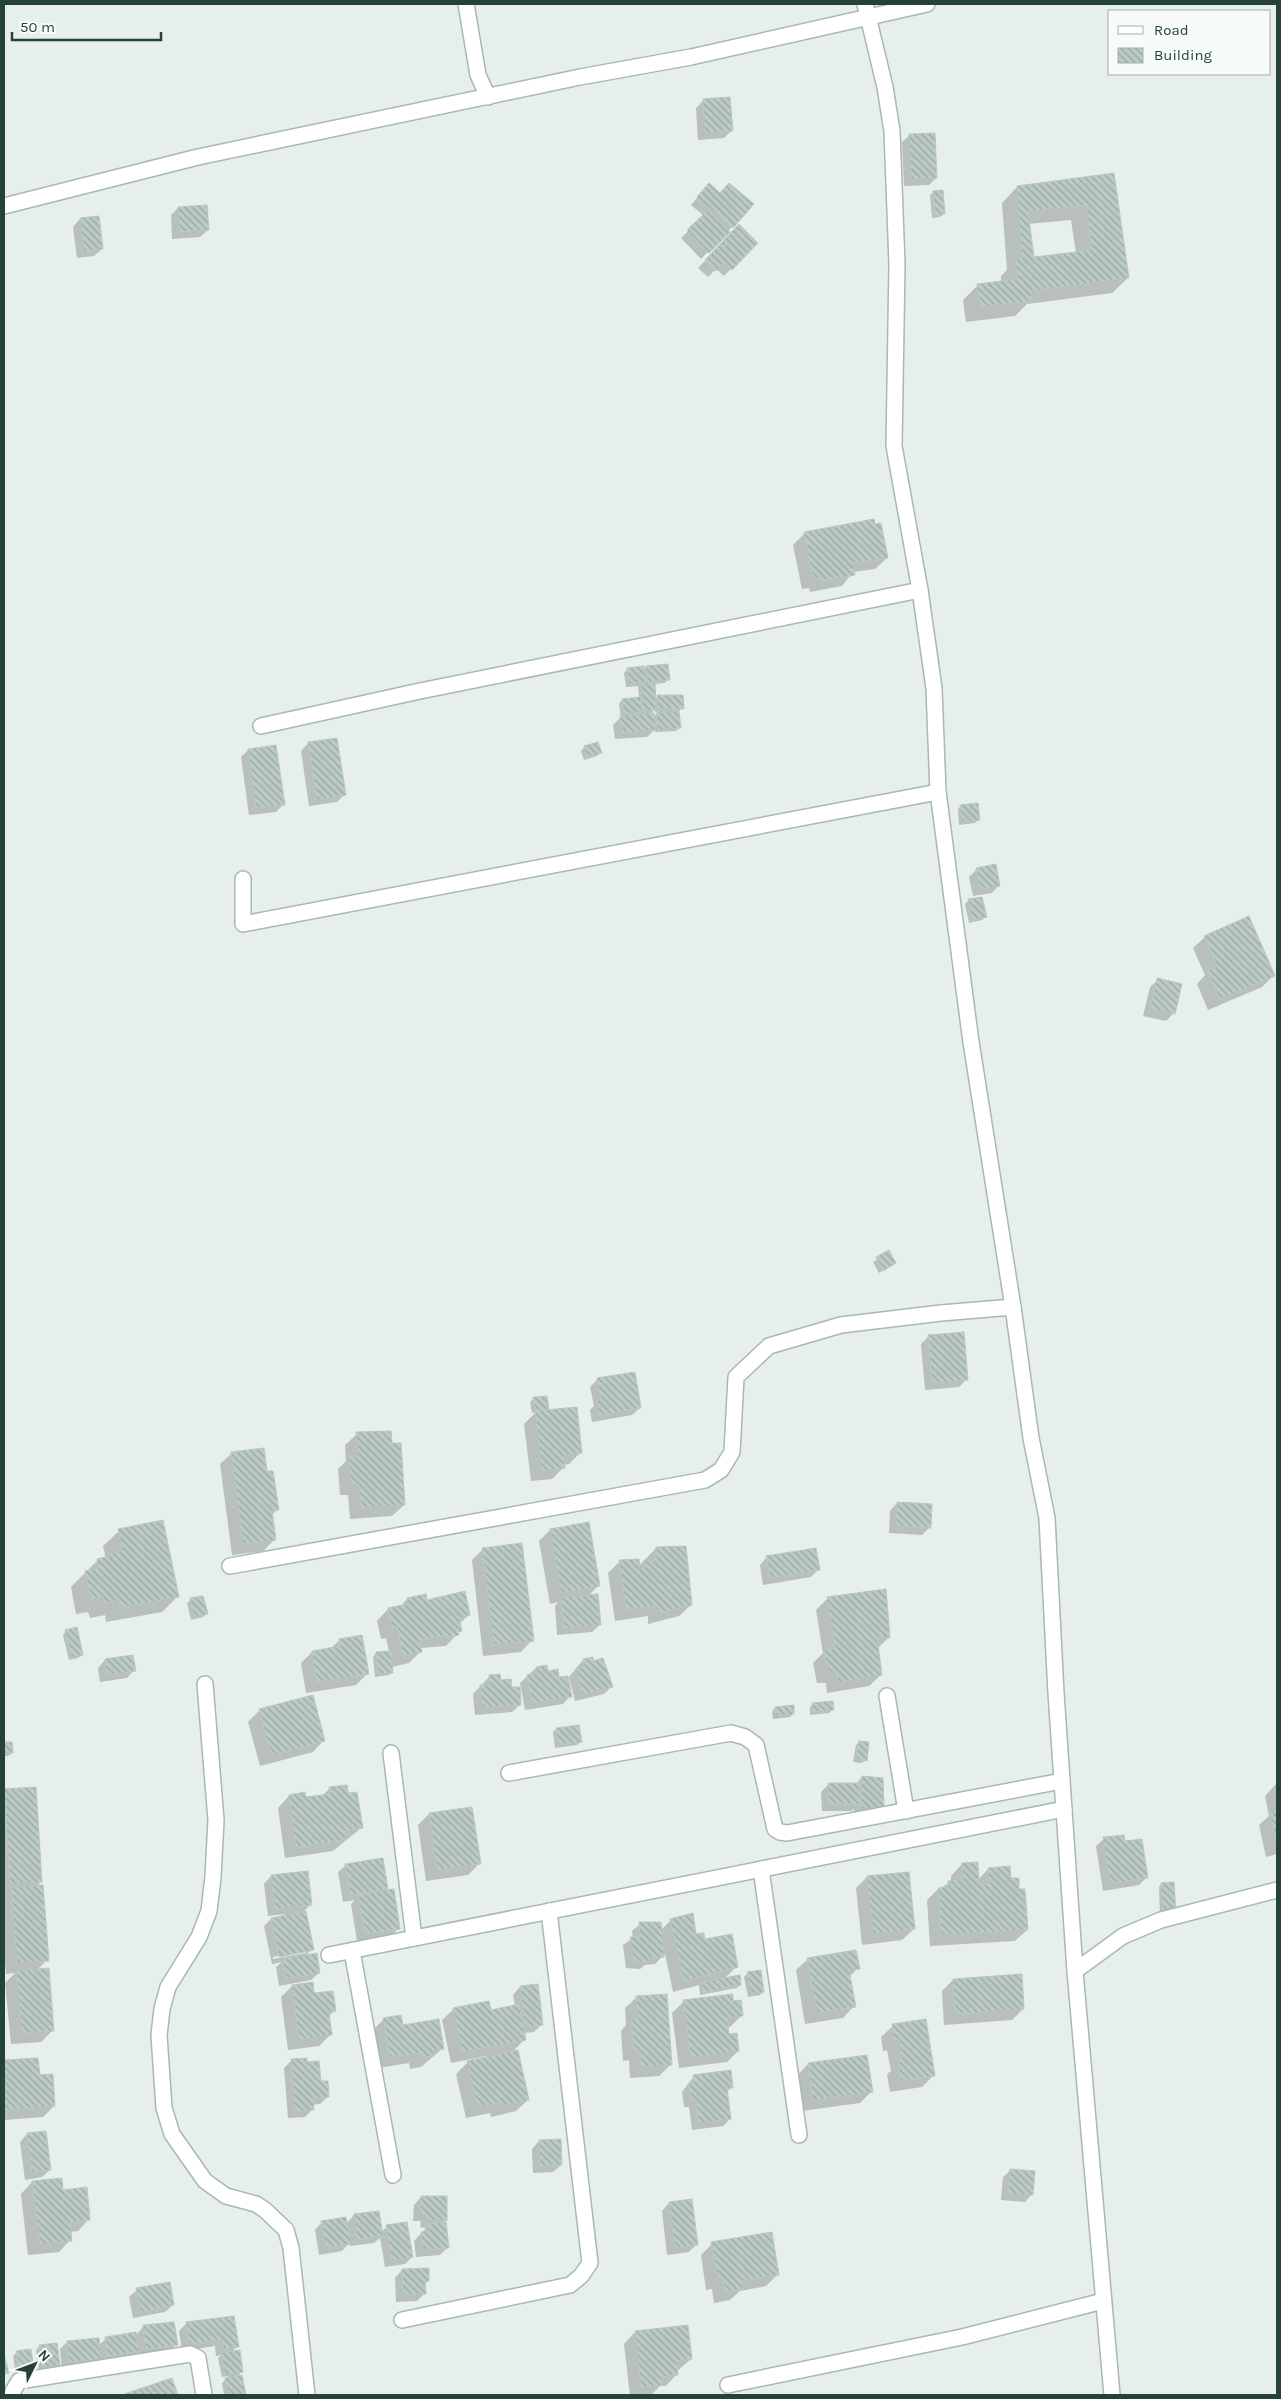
<svg xmlns="http://www.w3.org/2000/svg" width="1281" height="2399" viewBox="0 0 1281 2399" font-family="Karla,sans-serif">
<defs>
<pattern id="building-back-hatch" width="6" height="6" patternUnits="userSpaceOnUse" patternTransform="scale(1.25)"><rect width="6" height="6" fill="#bbcac4"/><path d="M-1 5l2 2M0 0l6 6M5-1l2 2" fill="none" stroke="#98a6a0"/></pattern>
</defs>
<rect width="100%" height="100%" fill="#e6efeb"/>
<g fill="#0003" fill-rule="evenodd">
<polygon points="703,101 731,131 724,138 698,140 696,108"/>
<polygon points="910,135 936,178 929,185 904,186 902,142"/>
<path d="M1113 175 1128 278 1112 293 1027 304 1015 316 966 322 963 300 978 285 1001 282V276L1007 270 1002 203 1017 187ZM1071 220 1076 253 1032 259 1028 224Z"/>
<polygon points="702,192 732,227 701,259 681,238 704,216 691,205"/>
<polygon points="934,192 944,214 940,217 932,218 930,195"/>
<polygon points="178,208 208,230 200,237 172,239 171,215"/>
<polygon points="80,219 102,249 94,256 77,258 73,227"/>
<polygon points="739,226 756,243 724,276 716,269 708,277 698,268"/>
<polygon points="805,533 887,558 875,569 853,572 842,586 810,592 809,588 802,589 793,545"/>
<path d="M646 667 668 679 665 683 653 684 654 700 658 696 682 708 678 712 680 727 676 731 655 732V729L647 737 615 739 613 725 621 717 619 704 622 700 639 698 638 686 626 687 624 673 628 669 643 670ZM655 709V712H658L654 717 649 715Z"/>
<polygon points="308,743 344,795 337,802 309,806 301,751"/>
<polygon points="597,743 600,753 597,756 584,760 581,751 584,747"/>
<polygon points="275,746 284,804 276,812 249,815 241,757 248,750"/>
<polygon points="961,806 979,819 975,823 959,825 958,809"/>
<polygon points="977,869 999,885 992,893 973,896 969,877"/>
<polygon points="968,901 985,917 982,920 969,923 965,904"/>
<polygon points="1205,937 1274,975 1262,987 1208,1010 1197,984 1205,975 1193,948"/>
<polygon points="1158,980 1173,1014 1166,1021 1143,1016 1150,987"/>
<polygon points="889,1252 895,1263 879,1273 873,1262"/>
<polygon points="929,1336 967,1379 959,1387 925,1390 921,1344"/>
<polygon points="598,1379 640,1408 632,1415 592,1422 590,1410 594,1406 590,1387"/>
<polygon points="534,1398 547,1408 544,1412 580,1453 569,1464 563,1465 563,1468 552,1479 531,1481 524,1424 536,1412 532,1413 530,1402"/>
<polygon points="357,1434 404,1505 392,1516 350,1519 348,1495 340,1495 338,1469 346,1461 345,1445"/>
<polygon points="232,1453 277,1510 271,1516 274,1540 263,1551 232,1555 220,1464"/>
<polygon points="897,1503 930,1527 922,1535 889,1533 890,1511"/>
<polygon points="550,1530 598,1586 588,1596 600,1625 592,1632 557,1635 555,1606 558,1602 550,1604 539,1541"/>
<polygon points="119,1531 177,1597 162,1612 106,1622 105,1615 90,1618 88,1612 76,1614 71,1587 98,1560 106,1559 103,1546"/>
<polygon points="656,1548 691,1605 679,1616 648,1624 648,1616 615,1621 608,1573 619,1562 638,1567"/>
<polygon points="483,1549 532,1640 521,1652 483,1656 472,1560"/>
<polygon points="767,1557 818,1570 811,1577 763,1585 760,1565"/>
<polygon points="828,1598 889,1637 877,1649 881,1675 869,1686 827,1693 826,1683 817,1683 813,1663 823,1653 816,1610"/>
<polygon points="407,1599 426,1601 469,1615 459,1624 461,1630 446,1646 420,1648 421,1651 409,1663 392,1667 392,1672 389,1675 375,1677 373,1657 376,1653 389,1652 386,1638 381,1639 377,1621 388,1609 400,1607"/>
<polygon points="191,1600 206,1614 203,1617 191,1620 187,1603"/>
<polygon points="66,1631 82,1655 78,1658 69,1660 63,1635"/>
<polygon points="340,1640 368,1673 356,1685 306,1693 301,1663 312,1652 330,1649"/>
<polygon points="592,1659 593,1662 607,1668 611,1687 604,1694 575,1701 569,1677 583,1660"/>
<polygon points="105,1660 134,1670 127,1678 100,1682 98,1668"/>
<polygon points="536,1668 558,1679 570,1696 563,1704 525,1710 520,1683"/>
<polygon points="489,1677 511,1689 520,1705 512,1712 475,1715 473,1694"/>
<polygon points="813,1704 833,1709 829,1713 810,1715 810,1707"/>
<polygon points="775,1708 793,1714 790,1717 773,1719 772,1712"/>
<polygon points="260,1710 324,1740 313,1752 260,1766 248,1722"/>
<polygon points="556,1729 580,1742 577,1745 555,1748 553,1732"/>
<polygon points="860,1742 865,1760 862,1763 853,1762 856,1745"/>
<polygon points="4,1743 11,1743 12,1753 8,1756 4,1756"/>
<polygon points="862,1777 883,1808 854,1816 854,1808 852,1811 822,1811 821,1792 829,1784 856,1784"/>
<polygon points="1276,1784 1277,1854 1266,1857 1259,1825 1269,1816 1265,1796"/>
<polygon points="329,1789 347,1795 361,1828 333,1851 285,1858 278,1808 289,1796 305,1799 322,1796"/>
<polygon points="4,1790 41,1882 36,1887 47,1960 37,1970 53,2030 41,2042 11,2044 5,1983 15,1973 6,1974 4,1948"/>
<polygon points="429,1814 480,1863 468,1875 426,1881 418,1825"/>
<polygon points="1104,1839 1124,1843 1146,1878 1139,1885 1103,1891 1096,1846"/>
<polygon points="962,1864 978,1880 988,1869 1010,1880 1018,1891 1027,1930 1015,1941 930,1946 927,1900 938,1889 951,1882 951,1876"/>
<polygon points="346,1865 387,1889 383,1892 399,1928 391,1936 357,1941 351,1904 355,1900 343,1902 338,1872"/>
<path d="M271 1876 310 1905 304 1911 312 1949 305 1956 319 1973 311 1980 279 1986 276 1967 282 1962 272 1964 264 1926 271 1919 285 1916V1914L268 1916 264 1884ZM306 1950V1953L273 1959V1957Z"/>
<polygon points="867,1877 914,1929 902,1940 862,1945 856,1888"/>
<polygon points="1162,1884 1171,1917 1160,1917 1159,1887"/>
<polygon points="671,1920 704,1941 737,1966 724,1979 740,1984 737,1988 700,1995 699,1985 673,1992 665,1954 655,1964 645,1965 640,1969 626,1968 623,1945 633,1938 632,1931 640,1924 661,1930"/>
<polygon points="808,1959 858,1968 849,1977 854,2006 843,2018 805,2024 796,1970"/>
<polygon points="748,1973 763,1992 760,1995 748,1997 744,1977"/>
<polygon points="953,1980 1023,2009 1012,2020 944,2025 942,1991"/>
<polygon points="292,1986 313,1994 334,2011 328,2017 330,2035 319,2046 288,2050 281,1997"/>
<polygon points="520,1987 542,2024 534,2032 524,2033 525,2039 511,2053 528,2100 516,2111 491,2117 490,2113 466,2118 456,2074 468,2062 487,2058 486,2056 451,2063 442,2020 454,2009 490,2011 515,2006 513,1995"/>
<polygon points="637,1997 671,2064 659,2076 630,2078 629,2060 623,2061 621,2031 626,2025 625,2008"/>
<polygon points="684,2001 732,2002 742,2015 730,2027 727,2027 728,2035 738,2051 727,2062 679,2068 672,2013"/>
<polygon points="384,2019 402,2027 443,2048 421,2067 410,2069 409,2063 379,2068 372,2031"/>
<polygon points="893,2026 934,2075 922,2087 890,2092 887,2074 891,2071 887,2050 883,2051 881,2037"/>
<polygon points="37,2060 38,2077 54,2106 43,2117 4,2120 4,2062"/>
<polygon points="292,2060 318,2062 319,2082 328,2097 320,2104 312,2105 312,2110 305,2117 288,2118 284,2068"/>
<polygon points="808,2064 871,2092 860,2103 802,2111 797,2076"/>
<polygon points="694,2076 732,2087 727,2092 730,2119 723,2126 692,2130 689,2107 684,2107 682,2092"/>
<polygon points="27,2134 50,2170 42,2177 25,2180 20,2142"/>
<polygon points="539,2141 561,2165 553,2172 533,2173 532,2149"/>
<polygon points="1011,2170 1032,2194 1025,2202 1001,2200 1003,2177"/>
<polygon points="32,2182 62,2191 89,2219 78,2231 69,2232 70,2240 59,2252 28,2255 21,2194"/>
<polygon points="421,2197 445,2220 442,2224 447,2248 440,2255 416,2257 414,2241 426,2228 420,2227 421,2221 413,2221 414,2205"/>
<polygon points="669,2203 696,2245 689,2252 667,2255 662,2211"/>
<polygon points="378,2213 381,2232 387,2227 412,2257 405,2264 385,2267 380,2238 374,2243 350,2246 349,2243 342,2251 319,2255 315,2230 322,2222 346,2224 354,2215"/>
<polygon points="712,2244 778,2274 766,2286 740,2291 730,2300 714,2303 712,2289 706,2290 701,2255"/>
<polygon points="402,2270 428,2281 424,2285 424,2294 417,2301 396,2302 395,2278"/>
<polygon points="137,2290 173,2305 165,2312 133,2318 129,2297"/>
<polygon points="233,2317 237,2346 231,2353 242,2371 236,2378 244,2395 224,2395 222,2383 229,2376 222,2377 218,2358 221,2355 216,2356 215,2346 182,2351 179,2331 187,2323"/>
<polygon points="144,2326 176,2345 169,2352 139,2355 139,2351 130,2359 100,2363 100,2358 92,2366 62,2369 60,2349 67,2342 98,2346 106,2339 137,2334"/>
<polygon points="687,2326 691,2359 677,2371 677,2374 666,2386 660,2386 651,2395 630,2395 624,2344 635,2332"/>
<polygon points="39,2347 59,2365 56,2368 39,2370 36,2350"/>
<polygon points="17,2352 33,2370 30,2373 16,2375 13,2356"/>
<polygon points="171,2380 176,2395 125,2395"/>
</g>
<g fill="url(#building-back-hatch)" stroke="#b8c9c2" fill-rule="evenodd">
<polygon points="730,97 733,131 705,133 703,99"/>
<polygon points="935,133 937,178 911,179 909,134"/>
<path d="M1114 173 1129 278 1031 291 1032 301 981 307 977 284 1018 279 1015 260 1022 259 1017 186ZM1086 205 1092 250 1034 257 1028 211Z"/>
<polygon points="709,183 720,193 729,183 754,204 733,228 697,197"/>
<polygon points="943,190 945,214 935,215 933,191"/>
<polygon points="207,205 209,230 179,232 178,207"/>
<polygon points="708,210 730,232 709,253 687,230"/>
<polygon points="99,216 103,249 84,252 80,218"/>
<polygon points="739,224 758,243 732,270 724,262 716,271 705,260"/>
<polygon points="874,519 875,524 881,523 888,558 853,563 855,575 821,581 820,577 813,578 804,532"/>
<polygon points="668,664 670,680 647,682 646,666"/>
<polygon points="644,666 646,682 629,684 627,668"/>
<polygon points="641,683 655,683 656,710 643,711"/>
<polygon points="657,695 683,695 684,709 658,709"/>
<polygon points="640,697 642,712 624,714 622,699"/>
<polygon points="679,711 681,728 658,730 656,713"/>
<polygon points="654,713 656,730 622,733 620,716"/>
<polygon points="337,738 346,795 317,800 308,742"/>
<polygon points="598,742 602,753 587,758 584,746"/>
<polygon points="276,745 285,805 256,808 248,749"/>
<polygon points="978,803 980,820 962,822 960,805"/>
<polygon points="996,864 1000,886 980,889 976,868"/>
<polygon points="982,897 987,917 972,920 968,899"/>
<polygon points="1249,916 1275,976 1220,999 1207,971 1218,967 1204,936"/>
<polygon points="1157,978 1182,984 1175,1014 1150,1008"/>
<polygon points="889,1250 896,1263 883,1271 876,1257"/>
<polygon points="964,1332 968,1380 932,1383 928,1335"/>
<polygon points="635,1372 641,1408 599,1415 597,1401 601,1400 597,1378"/>
<polygon points="547,1396 549,1409 535,1410 533,1397"/>
<polygon points="577,1407 582,1453 563,1455 565,1468 542,1471 535,1411"/>
<polygon points="391,1431 392,1443 401,1443 405,1505 361,1508 359,1484 351,1484 349,1456 358,1456 356,1432"/>
<polygon points="264,1448 267,1471 273,1471 279,1510 272,1511 276,1540 243,1544 231,1452"/>
<polygon points="897,1502 932,1504 931,1528 896,1526"/>
<polygon points="163,1520 179,1597 121,1607 120,1600 105,1604 103,1597 91,1599 85,1571 99,1568 97,1559 110,1556 110,1553 122,1550 118,1529"/>
<polygon points="589,1522 600,1586 561,1593 550,1529"/>
<polygon points="522,1543 534,1641 494,1645 482,1548"/>
<polygon points="686,1546 692,1605 660,1613 659,1605 626,1610 619,1560 639,1559 640,1569 645,1567 644,1560 656,1561 656,1547"/>
<polygon points="816,1548 820,1570 770,1578 766,1556"/>
<polygon points="886,1589 890,1638 877,1637 882,1675 838,1682 837,1672 828,1672 824,1650 835,1648 827,1597"/>
<polygon points="465,1591 470,1615 459,1618 462,1631 458,1632 459,1635 444,1638 444,1635 419,1640 422,1652 403,1656 397,1627 392,1628 388,1608 408,1604 407,1598 426,1594 427,1600"/>
<polygon points="598,1594 601,1625 564,1628 561,1597"/>
<polygon points="203,1596 208,1614 194,1617 190,1598"/>
<polygon points="77,1627 83,1655 72,1658 65,1630"/>
<polygon points="362,1635 369,1674 317,1682 312,1651 340,1646 339,1639"/>
<polygon points="391,1651 393,1673 378,1674 376,1652"/>
<polygon points="133,1655 136,1671 107,1675 105,1659"/>
<polygon points="593,1657 593,1661 603,1658 613,1687 582,1694 576,1668 584,1666 583,1659"/>
<polygon points="547,1665 548,1671 558,1669 559,1677 568,1676 572,1697 532,1703 527,1675 537,1673 536,1667"/>
<polygon points="500,1674 501,1680 511,1679 512,1687 520,1687 521,1705 482,1708 480,1685 489,1684 489,1675"/>
<polygon points="313,1695 325,1741 271,1755 259,1709"/>
<polygon points="833,1701 834,1710 813,1712 812,1703"/>
<polygon points="794,1705 794,1714 776,1716 775,1707"/>
<polygon points="579,1725 582,1742 558,1745 556,1728"/>
<polygon points="859,1741 869,1742 867,1761 856,1759"/>
<polygon points="4,1742 12,1742 13,1753 4,1753"/>
<polygon points="862,1776 883,1778 884,1808 861,1809"/>
<polygon points="828,1783 860,1783 860,1804 829,1804"/>
<polygon points="347,1785 348,1793 357,1792 363,1828 345,1831 346,1840 296,1847 289,1795 305,1792 306,1797 330,1794 329,1787"/>
<polygon points="36,1787 42,1882 10,1884 4,1789"/>
<polygon points="472,1807 481,1864 437,1870 429,1813"/>
<polygon points="1277,1811 1277,1846 1270,1813"/>
<polygon points="1124,1835 1125,1841 1142,1839 1148,1878 1110,1884 1103,1837"/>
<polygon points="383,1858 388,1889 351,1895 345,1864"/>
<polygon points="978,1862 979,1884 989,1884 988,1868 1010,1866 1011,1878 1019,1878 1019,1889 1025,1889 1028,1930 941,1935 938,1888 948,1887 948,1881 963,1880 962,1863"/>
<polygon points="308,1871 312,1905 275,1909 271,1875"/>
<polygon points="909,1872 915,1929 873,1934 867,1876"/>
<polygon points="1174,1882 1176,1914 1163,1914 1161,1883"/>
<polygon points="43,1885 49,1961 17,1963 11,1887"/>
<polygon points="394,1889 400,1929 365,1934 358,1895"/>
<polygon points="306,1911 314,1950 279,1957 271,1918"/>
<polygon points="693,1913 696,1934 704,1933 705,1939 732,1934 738,1967 684,1981 670,1919"/>
<polygon points="639,1922 661,1922 664,1957 648,1958 649,1962 633,1961 630,1937 640,1937"/>
<polygon points="856,1950 860,1969 849,1970 856,2007 817,2013 807,1958"/>
<polygon points="317,1953 320,1973 286,1979 283,1959"/>
<polygon points="49,1968 54,2031 22,2033 16,1971"/>
<polygon points="761,1970 764,1992 751,1994 747,1972"/>
<polygon points="1022,1974 1024,2009 955,2014 953,1979"/>
<polygon points="740,1975 741,1985 703,1993 702,1982"/>
<polygon points="313,1982 314,1993 333,1991 336,2011 329,2012 332,2035 299,2040 292,1985"/>
<polygon points="538,1984 543,2025 525,2027 520,1986"/>
<polygon points="667,1994 672,2065 641,2067 640,2050 634,2050 631,2019 638,2018 636,1996"/>
<polygon points="733,1994 733,2001 741,2000 743,2016 727,2018 729,2034 737,2033 739,2051 691,2058 683,2000"/>
<polygon points="489,2001 491,2010 519,2004 526,2040 462,2052 453,2008"/>
<polygon points="401,2015 403,2025 439,2019 444,2049 433,2050 434,2056 421,2058 420,2053 390,2057 383,2018"/>
<polygon points="926,2019 935,2076 901,2081 898,2062 902,2061 899,2039 894,2040 892,2024"/>
<polygon points="518,2050 529,2100 502,2106 501,2102 477,2107 467,2061"/>
<polygon points="867,2055 873,2092 813,2100 808,2063"/>
<polygon points="38,2058 40,2075 53,2074 55,2106 4,2110 4,2060"/>
<polygon points="307,2058 307,2062 319,2061 321,2081 328,2081 329,2097 313,2098 314,2110 295,2112 291,2059"/>
<polygon points="731,2070 733,2088 727,2088 731,2119 699,2123 696,2100 691,2100 689,2083 694,2082 693,2075"/>
<polygon points="46,2131 51,2170 32,2173 27,2133"/>
<polygon points="561,2139 562,2165 540,2166 539,2140"/>
<polygon points="1010,2169 1035,2171 1033,2195 1008,2193"/>
<polygon points="62,2178 63,2190 87,2187 90,2220 70,2222 72,2241 40,2244 32,2181"/>
<polygon points="421,2196 447,2196 447,2221 427,2220 427,2214 420,2214"/>
<polygon points="692,2199 698,2245 675,2248 669,2202"/>
<polygon points="379,2211 383,2236 357,2240 354,2214"/>
<polygon points="346,2217 351,2244 326,2248 321,2221"/>
<polygon points="407,2222 413,2257 392,2261 386,2225"/>
<polygon points="446,2222 449,2248 423,2250 421,2232 428,2232 428,2224"/>
<polygon points="772,2232 779,2275 741,2281 743,2289 725,2292 723,2278 718,2279 711,2242"/>
<polygon points="429,2268 429,2281 425,2281 426,2294 403,2295 402,2269"/>
<polygon points="170,2282 174,2305 141,2312 136,2288"/>
<polygon points="234,2316 239,2347 223,2349 222,2339 189,2344 186,2322"/>
<polygon points="174,2322 178,2345 146,2349 143,2325"/>
<polygon points="688,2325 692,2359 677,2361 678,2375 662,2377 663,2385 641,2387 635,2331"/>
<polygon points="136,2332 139,2352 107,2356 105,2337"/>
<polygon points="99,2338 101,2359 69,2362 67,2341"/>
<polygon points="57,2343 60,2365 42,2368 39,2345"/>
<polygon points="31,2349 34,2370 19,2372 16,2351"/>
<polygon points="240,2350 243,2372 225,2375 221,2353"/>
<polygon points="4,2354 9,2373 4,2374"/>
<polygon points="242,2375 246,2395 228,2395 225,2378"/>
<polygon points="172,2378 178,2395 121,2395"/>
</g>
<g fill="none" stroke-linecap="round" stroke-linejoin="round">
<g stroke="#a8b8b2" stroke-width="18">
<g id="street">
<polyline points="466,4 478,75 488,97"/>
<polyline points="865,4 885,87 892,131 897,264 894,446 920,590 934,688 938,792 971,1042 1013,1307 1031,1438 1047,1518 1056,1693 1075,1971 1112,2395"/>
<polyline points="4,206 198,157 580,77 691,57 927,4"/>
<polyline points="261,726 420,691 920,590"/>
<polyline points="243,879 243,924 938,792"/>
<polyline points="230,1566 705,1480 721,1470 732,1452 736,1377 769,1346 841,1325 941,1313 1013,1307"/>
<polyline points="205,1684 216,1820 213,1877 209,1911 199,1937 168,1987 162,2009 159,2035 164,2108 172,2134 205,2181 226,2196 256,2204 265,2210 286,2230 291,2248 307,2395"/>
<polyline points="887,1696 906,1811"/>
<polyline points="391,1753 414,1938"/>
<polyline points="509,1773 731,1733 745,1737 756,1745 775,1829 780,1832 787,1833 1062,1781"/>
<polyline points="761,1869 799,2135"/>
<polyline points="352,1951 393,2175"/>
<polyline points="329,1955 1064,1809"/>
<polyline points="1075,1971 1123,1936 1161,1920 1277,1890"/>
<polyline points="402,2320 570,2285 581,2276 590,2263 549,1911"/>
<polyline points="728,2385 962,2337 1103,2301"/>
<polyline points="12,2395 13,2391 19,2381 190,2354 198,2358 204,2395"/>
</g>
</g>
<use href="#street" stroke="#fff" stroke-width="15"/>
</g>
<rect width="1281" height="2399" fill="none" stroke="#24423a" stroke-width="10"/>
<rect x="1108" y="10" width="162" height="65" fill="#f7fbf9" stroke="#a3b1ad"/>
<rect x="1118" y="26" width="25" height="8" fill="#ffffff" stroke="#a3b1ad"/>
<text x="1154" y="35" font-size="15" fill="#24423a">Road</text>
<rect x="1118" y="48" width="25" height="15" fill="url(#building-back-hatch)" stroke="#a3b1ad"/>
<text x="1154" y="60" font-size="15" fill="#24423a">Building</text>
<g transform="translate(35 2364) rotate(48)" stroke="#f7fbf9" stroke-width="4" paint-order="stroke">
<path d="M0-4L9 19L0 12L-9 19Z" fill="#24423a"/>
<text y="-8" font-size="14" font-weight="bold" text-anchor="middle" fill="#24423a">N</text>
</g>
<path d="M12 32v8h149v-8" fill="none" stroke="#24423a" stroke-width="2.5"/>
<text x="20" y="32" font-size="15" fill="#24423a" stroke="#f7fbf9" stroke-width="4" paint-order="stroke">50 m</text>
</svg>
